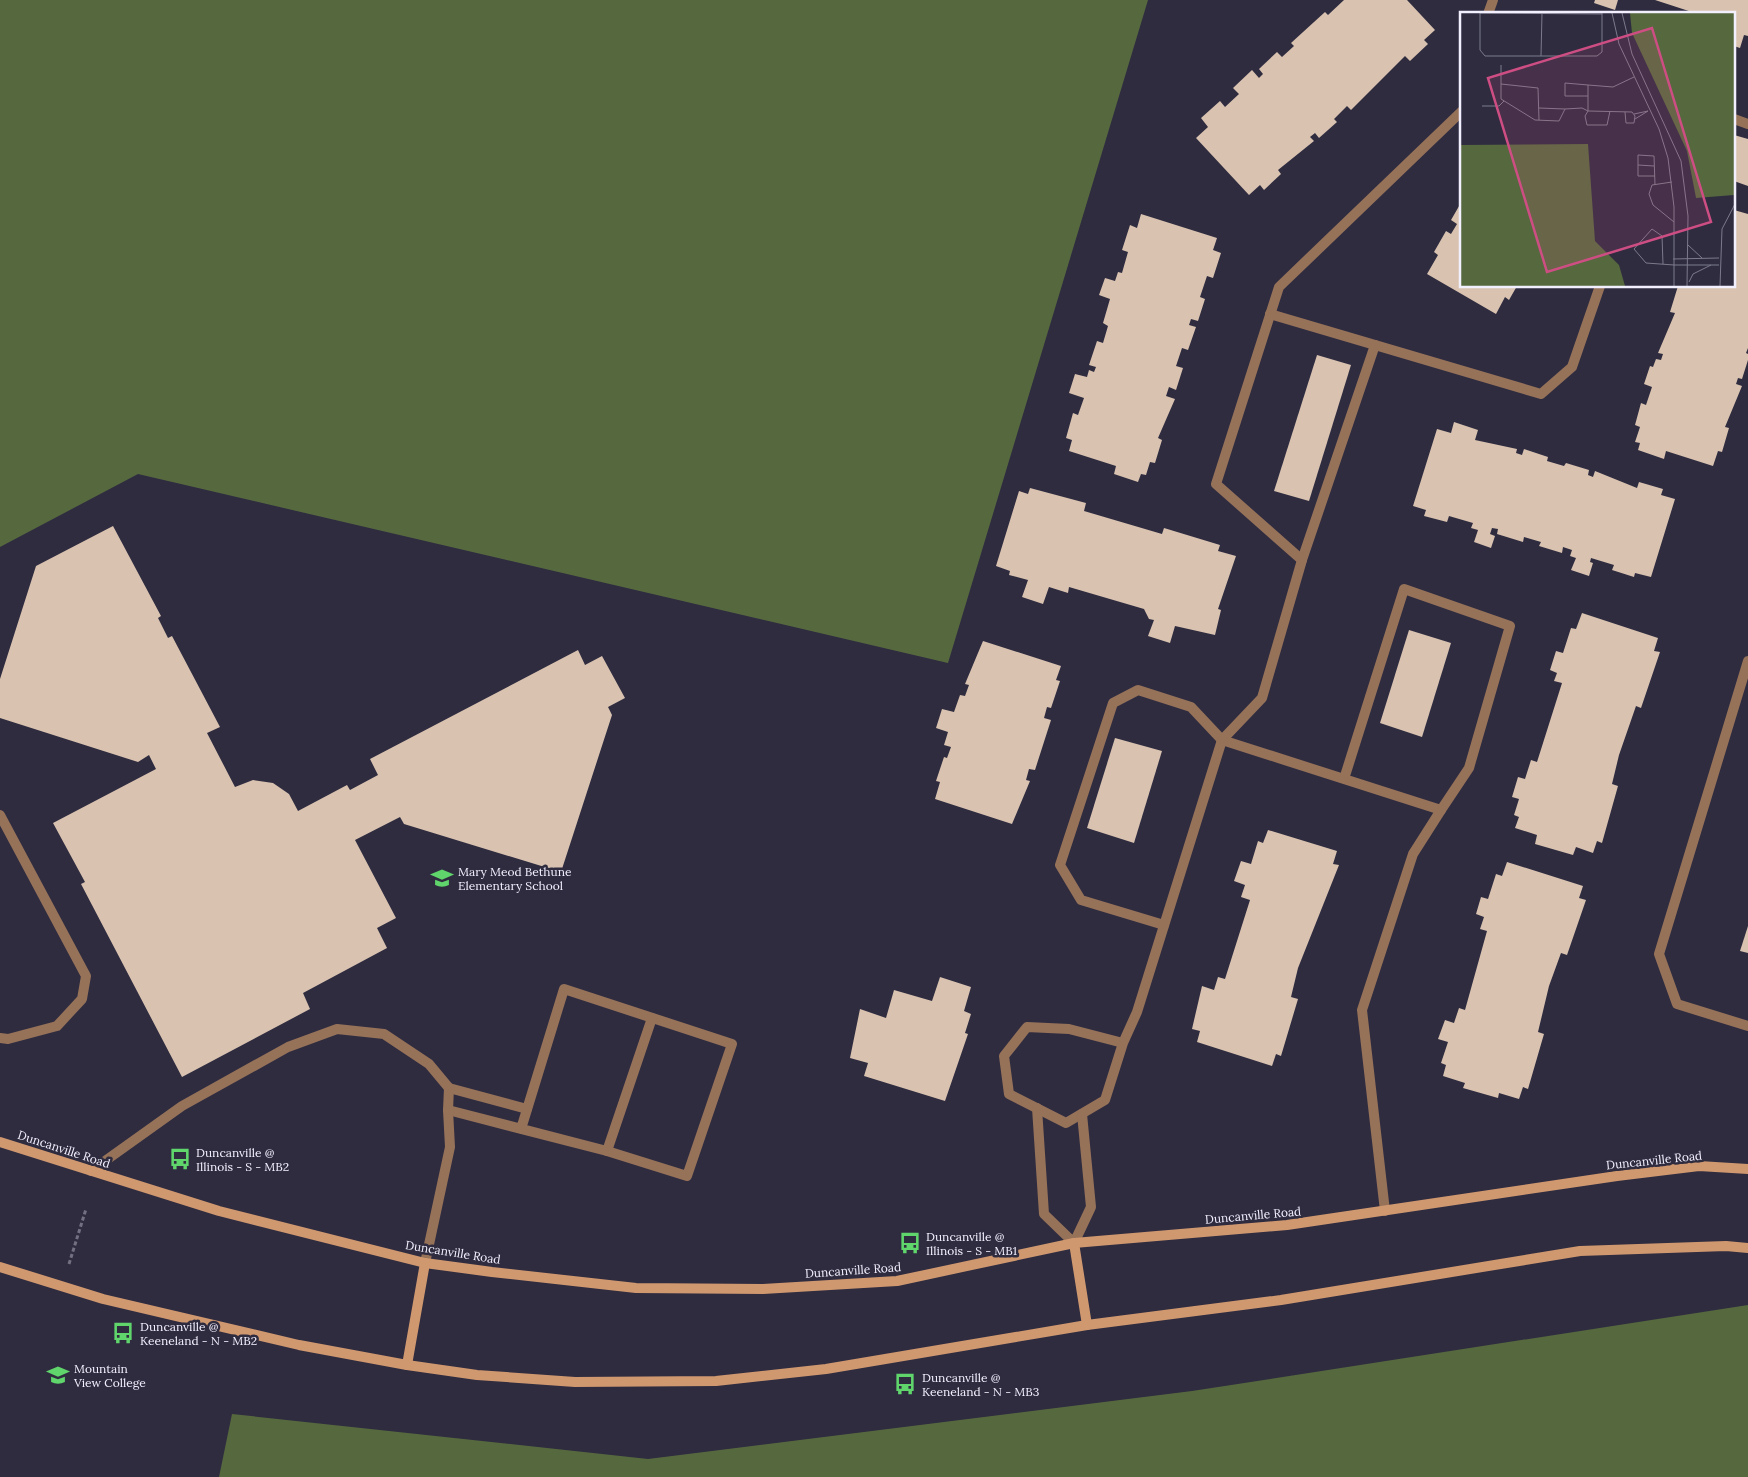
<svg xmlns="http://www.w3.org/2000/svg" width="1748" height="1477" viewBox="0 0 1748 1477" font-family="Lora,serif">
<rect width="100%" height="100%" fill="#2f2c40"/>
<g fill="#56693e">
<polygon points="0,0 1148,0 948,663 138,474 0,547"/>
<polygon points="1748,1305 1748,1477 219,1477 232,1414 648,1459 1192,1391"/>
</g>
<g fill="#d9c3b0">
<polygon points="1344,0 1407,0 1435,30 1424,40 1428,44 1410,61 1405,56 1351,110 1347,106 1334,119 1337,122 1319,138 1315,133 1310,137 1314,141 1278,170 1281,174 1264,190 1260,185 1249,195 1196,138 1208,127 1201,118 1220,101 1225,107 1239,94 1233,88 1252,70 1259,78 1263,74 1259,69 1277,52 1282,57 1294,46 1291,43 1325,12 1328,15"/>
<polygon points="1595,0 1618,0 1615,10 1594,3"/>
<polygon points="1655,0 1748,0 1748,36 1744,35 1740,48 1734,46 1734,14 1698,14"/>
<polygon points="1734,135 1748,139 1748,186 1734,181"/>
<polygon points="1462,201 1462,286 1517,286 1509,300 1505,297 1496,314 1427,274 1438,255 1434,252 1446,231 1451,234 1457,224 1451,220"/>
<polygon points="1734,210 1748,214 1748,348 1746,353 1748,354 1748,360 1742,379 1738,378 1736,384 1742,386 1725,427 1729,428 1722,452 1718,451 1713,466 1666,451 1664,459 1638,450 1640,443 1635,442 1640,427 1635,425 1641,403 1646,405 1652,387 1644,384 1650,366 1653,367 1656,359 1661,360 1663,354 1658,353 1675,313 1670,312 1678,286 1734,286"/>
<polygon points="1141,214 1217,238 1213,250 1221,253 1213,278 1207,276 1200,297 1205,299 1198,321 1191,319 1189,325 1196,327 1188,350 1182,348 1176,366 1183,368 1176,390 1169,387 1166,396 1175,399 1158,438 1162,440 1155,463 1150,462 1146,475 1141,474 1138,482 1114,474 1116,466 1069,451 1072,440 1066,438 1073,413 1078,415 1084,398 1069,393 1075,374 1087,377 1089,370 1094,372 1096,367 1089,365 1097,341 1103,343 1108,326 1103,323 1110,299 1099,295 1105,278 1115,281 1118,272 1122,273 1128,252 1122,250 1130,225 1137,228"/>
<polygon points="1317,355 1351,365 1309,501 1274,491"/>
<polygon points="1454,422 1478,430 1475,440 1517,449 1516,453 1522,455 1524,449 1548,457 1547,461 1564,466 1566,463 1589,470 1588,475 1593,477 1595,471 1637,488 1639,482 1663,489 1661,495 1675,499 1651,577 1635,573 1634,577 1612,570 1614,565 1591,558 1590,562 1593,563 1589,576 1571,570 1576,558 1570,556 1572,550 1563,547 1562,553 1539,546 1541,542 1524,537 1523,542 1497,534 1498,529 1492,528 1490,534 1495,536 1491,548 1474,542 1478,530 1471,528 1473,523 1449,516 1447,522 1424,516 1426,510 1413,506 1437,429 1451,433"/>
<polygon points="1030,488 1086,503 1084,511 1162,534 1164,528 1220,545 1218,551 1236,556 1218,609 1221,610 1215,635 1175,626 1170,643 1148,636 1154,620 1149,619 1144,609 1069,587 1068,593 1049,587 1043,604 1022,597 1028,580 1009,575 1010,571 996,566 1019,491 1028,494"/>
<polygon points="113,526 161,616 158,618 168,638 172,636 220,727 207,733 235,787 253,780 273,783 289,794 298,811 347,785 350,790 378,775 370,759 578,650 585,665 602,656 625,698 608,707 612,715 561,872 404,824 400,817 355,840 396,918 377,928 387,948 303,993 310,1009 182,1077 81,884 85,882 53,823 156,769 149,755 138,762 0,718 0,679 36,566"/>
<polygon points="1582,613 1658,638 1654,651 1660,652 1641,708 1636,706 1619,755 1612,784 1618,786 1602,843 1597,841 1593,853 1576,847 1573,855 1535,844 1537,835 1515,828 1519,817 1514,815 1519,799 1512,797 1518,777 1525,779 1531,760 1537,762 1562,683 1554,681 1557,673 1550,670 1556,651 1563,653 1571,628 1576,629"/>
<polygon points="1409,630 1451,643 1422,737 1380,723"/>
<polygon points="983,641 1061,666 1056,680 1060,681 1051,708 1047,707 1044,718 1051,720 1035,770 1029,769 1026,780 1030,781 1012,824 935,799 940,782 936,781 944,757 947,758 951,747 944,745 948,732 936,728 942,709 954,712 960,695 965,696 969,685 965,684"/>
<polygon points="1115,738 1162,751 1134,843 1087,828"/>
<polygon points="1268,830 1337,851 1333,864 1339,865 1298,968 1291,997 1298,999 1281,1056 1276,1054 1272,1066 1197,1042 1200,1031 1192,1029 1202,986 1214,990 1218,977 1225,979 1250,900 1241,897 1245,885 1234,881 1241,861 1251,864 1258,841 1263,843"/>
<polygon points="1507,862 1583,886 1579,898 1586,900 1567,955 1561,953 1549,986 1538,1032 1544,1034 1528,1089 1523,1087 1519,1099 1499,1093 1498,1098 1463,1088 1465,1083 1443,1076 1446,1065 1441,1063 1448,1042 1438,1039 1445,1020 1454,1023 1459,1008 1465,1010 1487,931 1480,929 1484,917 1476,914 1481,897 1488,899 1496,874 1502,876"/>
<polygon points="1748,926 1748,953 1740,951"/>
<polygon points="940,977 971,987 964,1011 971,1014 965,1033 968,1034 945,1101 864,1076 868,1063 850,1058 860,1009 886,1018 894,990 932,1001"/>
</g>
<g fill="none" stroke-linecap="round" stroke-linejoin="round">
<polyline stroke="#737082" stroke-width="3" stroke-dasharray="4 2.5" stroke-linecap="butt" points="69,1264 86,1209"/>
<g stroke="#967259" stroke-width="10">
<polyline points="1488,14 1493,0"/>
<polyline points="1734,119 1748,124"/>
<polyline points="1270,314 1541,394 1572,367 1600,286"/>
<polyline points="1302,560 1375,345"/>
<polyline points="1748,661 1659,954 1677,1004 1748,1026"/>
<polyline points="0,815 86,976 82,999 57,1026 8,1039 0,1038"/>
<polyline points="1164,925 1081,900 1060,865 1113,703 1138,690 1191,707 1222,740 1441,810 1469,768 1510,626 1404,589 1344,779"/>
<polyline points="1123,1043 1069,1029 1027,1027 1004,1056 1009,1094 1066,1123 1105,1100 1123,1043 1137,1012 1222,740 1262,698 1302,560 1216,484 1279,287 1462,111"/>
<polyline points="449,1088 527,1109"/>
<polyline points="1037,1108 1044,1214 1074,1243 1091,1207 1082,1114"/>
<polyline points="448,1110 607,1151 687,1176 732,1044 564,989 521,1129"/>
<polyline points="607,1151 652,1018"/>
<polyline points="91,1171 182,1106 288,1047 337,1029 384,1034 429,1064 449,1088 448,1110 450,1147 425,1263"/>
<polyline points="1385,1211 1362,1010 1413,854 1441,810"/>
</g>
<g stroke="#d0986f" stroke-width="10">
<polyline points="0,1142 219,1211 425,1263 492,1272 636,1288 763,1289 897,1281 1074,1243 1287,1225 1617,1176 1699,1166 1748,1169"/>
<polyline points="1074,1243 1087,1325"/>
<polyline points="0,1267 103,1299 299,1345 407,1365 477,1375 575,1382 716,1381 826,1369 1087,1325 1281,1300 1580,1251 1726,1246 1748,1248"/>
<polyline points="407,1365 425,1263"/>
</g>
</g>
<defs>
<g id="school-bare" transform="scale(1.725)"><path d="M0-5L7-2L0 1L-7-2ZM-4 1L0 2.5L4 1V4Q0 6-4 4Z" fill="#5fd56b" stroke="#2f2c40" stroke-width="2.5" paint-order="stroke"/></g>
<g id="bus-bare" transform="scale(1.725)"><path d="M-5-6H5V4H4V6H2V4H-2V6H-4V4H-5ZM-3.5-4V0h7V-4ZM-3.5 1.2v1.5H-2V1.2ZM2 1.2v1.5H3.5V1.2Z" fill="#5fd56b" stroke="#2f2c40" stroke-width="2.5" paint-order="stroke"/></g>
<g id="university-bare" transform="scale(1.725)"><path d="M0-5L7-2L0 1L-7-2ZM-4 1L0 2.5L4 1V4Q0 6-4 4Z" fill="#5fd56b" stroke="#2f2c40" stroke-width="2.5" paint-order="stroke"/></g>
</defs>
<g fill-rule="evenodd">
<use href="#school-bare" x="442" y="878"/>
<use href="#bus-bare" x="180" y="1159"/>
<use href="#bus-bare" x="910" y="1243"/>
<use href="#bus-bare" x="123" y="1333"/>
<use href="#university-bare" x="58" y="1375"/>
<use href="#bus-bare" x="905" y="1384"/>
</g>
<g text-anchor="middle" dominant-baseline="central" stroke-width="5" stroke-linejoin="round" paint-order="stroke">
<g font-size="12" fill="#f2f0fe" stroke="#2f2c40" text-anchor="start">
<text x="458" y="871">Mary Meod Bethune<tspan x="458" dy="14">Elementary School</tspan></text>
<text x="196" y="1152">Duncanville @<tspan x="196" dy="14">Illinois - S - MB2</tspan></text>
<text x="926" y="1236">Duncanville @<tspan x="926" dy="14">Illinois - S - MB1</tspan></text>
<text x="140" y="1326">Duncanville @<tspan x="140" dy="14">Keeneland - N - MB2</tspan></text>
<text x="74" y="1368">Mountain<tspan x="74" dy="14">View College</tspan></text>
<text x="922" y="1377">Duncanville @<tspan x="922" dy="14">Keeneland - N - MB3</tspan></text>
</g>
<g font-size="12" fill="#f2f0fe" stroke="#2f2c40">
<text transform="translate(64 1149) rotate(18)">Duncanville Road</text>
<text transform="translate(1654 1160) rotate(-6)">Duncanville Road</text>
<text transform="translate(1253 1215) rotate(-5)">Duncanville Road</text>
<text transform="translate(453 1252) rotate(9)">Duncanville Road</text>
<text transform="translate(853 1270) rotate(-4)">Duncanville Road</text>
</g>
</g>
<g transform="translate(1460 12)">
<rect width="275" height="275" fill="#2f2c40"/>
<path d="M170 1H275L274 183 236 186 227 139 172 21ZM128 132 135 229 159 253 165 274H0V133Z" fill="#56693e"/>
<path fill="none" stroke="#7d7a8c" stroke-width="1" d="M20 1V38L25 44H137L142 40V1M20 1 142 2M152 1 159 32 199 117 208 146 214 195V274M162 1 172 42 221 149 228 204 227 274M81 44 82 1M41 53V87L75 108 99 109 105 97 122 96 128 99 172 100 175 104 174 111H166L165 100M41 72 78 76 79 108M128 73 153 75 174 65M128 84H105V71L128 73V99L125 104 127 113H147L150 99M22 94H39L44 89M79 96 105 97M174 102 188 99 175 107M178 153 194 154M195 164H178V143L194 144 195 173M212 170 192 173 189 182 193 193 214 210M228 233 242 246M213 247 259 246M203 252 202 224 192 217 174 237 186 251 214 253H259M229 270 233 262 251 253M260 274 262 217 275 192"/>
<path fill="#ce4e84" fill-opacity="0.15" stroke="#ce4e84" stroke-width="2.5" d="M192 16 251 210 87 260 28 66Z"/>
<rect width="275" height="275" fill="none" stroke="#f2f0fe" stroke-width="2.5"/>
</g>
</svg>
